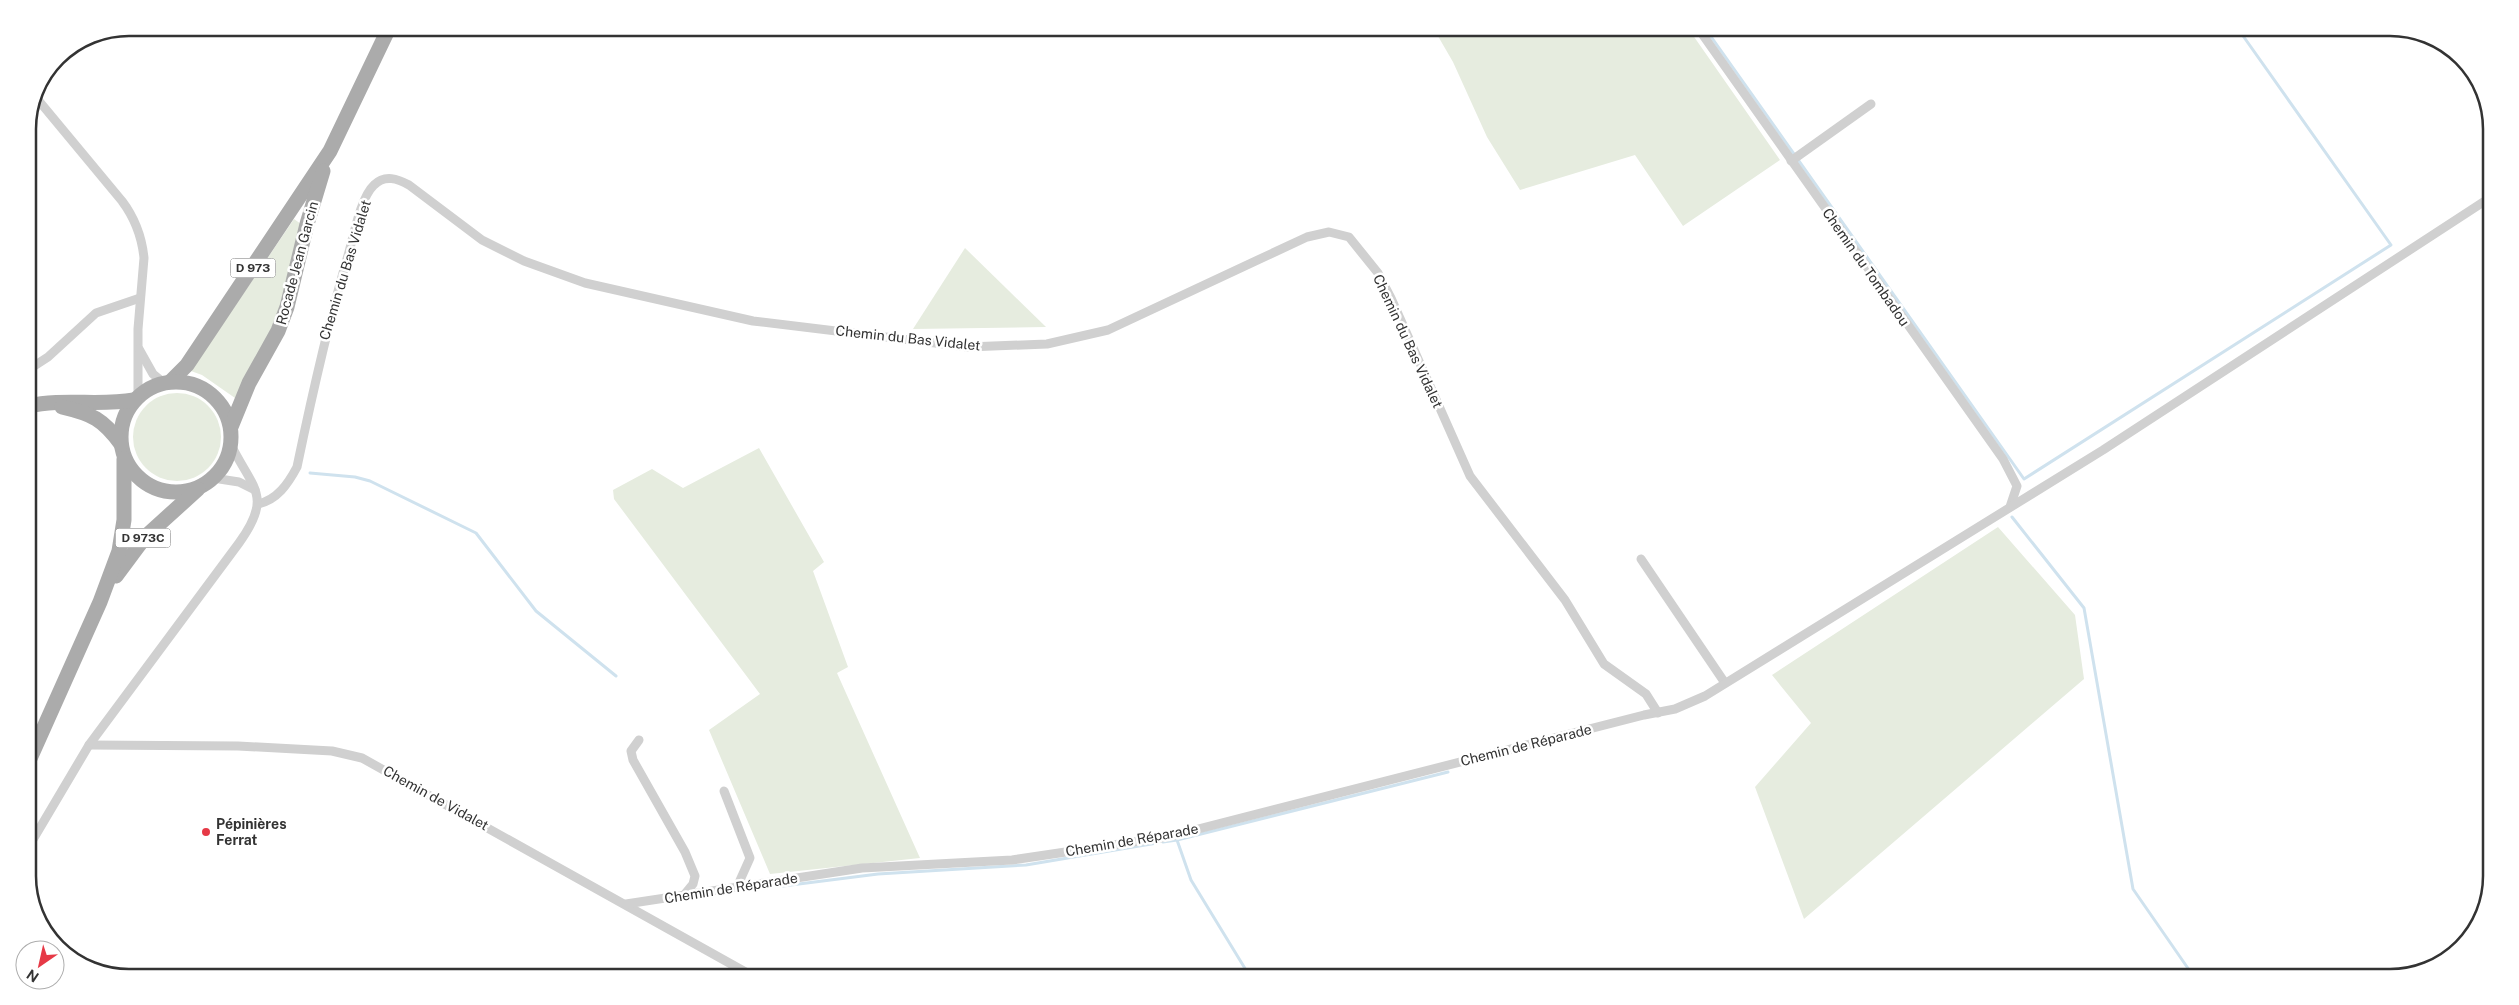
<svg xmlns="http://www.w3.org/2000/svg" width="2519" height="1005" viewBox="0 0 2519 1005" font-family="'Public Sans',sans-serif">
<rect width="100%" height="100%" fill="#fff"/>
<g fill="#e6ecdf">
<polygon points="1435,31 1690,31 1780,160 1683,226 1635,155 1520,190 1487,137 1453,62"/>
<polygon points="294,219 301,224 287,286 273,325 235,398 202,375 191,371"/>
<polygon points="965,248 1046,327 913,329"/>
<circle cx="177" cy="437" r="44"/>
<polygon points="759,448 824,562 813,571 848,667 837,673 920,858 770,874 709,730 760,694 614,499 613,490 652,469 683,488"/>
<polygon points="1998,527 2075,615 2084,679 1804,919 1755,787 1811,723 1772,675"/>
</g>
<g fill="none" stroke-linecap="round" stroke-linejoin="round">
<g stroke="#cfe2ee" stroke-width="3">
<polyline points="1707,31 2024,479 2391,245 2241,33"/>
<polyline points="310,473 355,477 370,481 476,533 536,611 616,676"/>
<polyline points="2012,517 2084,608 2133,889 2194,977"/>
<polyline points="1163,842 1177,840"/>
<polyline points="783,886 878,874 1026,865 1157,843"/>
<polyline points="1249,975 1191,880 1177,840 1448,772"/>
</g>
<g stroke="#d0d0d0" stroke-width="9">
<polyline points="1700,31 2003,459 2017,486 2010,507"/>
<path d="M34 95 122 201C134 217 142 238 144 258L138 329V396"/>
<polyline points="1791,161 1871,104"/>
<polyline points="139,349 153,374 164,383"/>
<polyline points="28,370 48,357 96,313 140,298"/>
<polyline points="213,478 239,482 255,490"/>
<path d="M258 504C277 500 288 484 297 467 312 395 328 323 349 252 354 234 361 197 374 185 385 174 398 179 409 185L482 240 524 261 585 283 753 321 968 347 1047 344 1108 330 1307 237 1329 232 1349 237 1378 273 1391 298 1470 476 1565 600 1604 664 1646 694 1658 713"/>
<polyline points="1641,559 1725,683"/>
<polyline points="639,740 631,751 633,760 685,852 695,876 693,884 684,895"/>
<polyline points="89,745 238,746 332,751 362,758 749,974"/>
<polyline points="724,791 750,858 737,887"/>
<path d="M28 848 89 745 239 543C273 496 253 489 231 445"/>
<polyline points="626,904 862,868 1012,860 1167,837 1644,715 1675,709 1705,696 2103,450 2491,197"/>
</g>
<g stroke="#ababab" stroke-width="15">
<polyline points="171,381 187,365 330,151 389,28"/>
<circle cx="176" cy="437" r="55"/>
<path d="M28 406C63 398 99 406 134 400"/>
<path d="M62 407C92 414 103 419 121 444"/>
<polyline points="231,427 249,383 278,331 287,307 307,224 323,171"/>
<polyline points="116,576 145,537 198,489"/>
<polyline points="28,763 100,602 119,551 124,520 124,459"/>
</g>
</g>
<circle fill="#e63946" stroke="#fff" stroke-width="2" cx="206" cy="832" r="5"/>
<g text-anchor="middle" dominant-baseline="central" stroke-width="5" stroke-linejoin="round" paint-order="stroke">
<g fill="#fff" stroke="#707070" stroke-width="1">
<rect x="230.5" y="258.5" width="45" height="19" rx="4"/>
<rect x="115.5" y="528.5" width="55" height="19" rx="4"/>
</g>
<g font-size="12" font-weight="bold" fill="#333">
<text x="253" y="268">D 973</text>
<text x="143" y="538">D 973C</text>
</g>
<g font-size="14" fill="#333" stroke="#fff">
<text transform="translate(297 263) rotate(-75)">Rocade Jean Garcin</text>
<text transform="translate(1866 267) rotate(55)">Chemin du Tombadou</text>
<text transform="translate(345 270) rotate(-73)">Chemin du Bas Vidalet</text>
<text transform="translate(908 338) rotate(6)">Chemin du Bas Vidalet</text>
<text transform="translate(1408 341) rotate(65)">Chemin du Bas Vidalet</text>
<text transform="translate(1526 745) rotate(-14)">Chemin de Réparade</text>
<text transform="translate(436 798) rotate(29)">Chemin de Vidalet</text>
<text transform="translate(1132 840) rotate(-10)">Chemin de Réparade</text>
<text transform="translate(731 888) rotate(-9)">Chemin de Réparade</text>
</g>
<g font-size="14" font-weight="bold" fill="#333" stroke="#fff" text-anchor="start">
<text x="216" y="824">Pépinières<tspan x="216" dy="16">Ferrat</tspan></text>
</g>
</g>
<path d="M0 0H2519V1005H0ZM129 36H2390A93 93 0 0 1 2483 129V876A93 93 0 0 1 2390 969H129A93 93 0 0 1 36 876V129A93 93 0 0 1 129 36Z" fill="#fff" fill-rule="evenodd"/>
<path fill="none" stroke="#333" stroke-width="2.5" d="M129 36H2390A93 93 0 0 1 2483 129V876A93 93 0 0 1 2390 969H129A93 93 0 0 1 36 876V129A93 93 0 0 1 129 36Z"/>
<g transform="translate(40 965) rotate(214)"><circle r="24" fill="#ffffff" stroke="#adadad"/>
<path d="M0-4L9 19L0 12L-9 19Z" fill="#e63946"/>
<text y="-8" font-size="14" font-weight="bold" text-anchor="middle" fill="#333333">N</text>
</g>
</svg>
